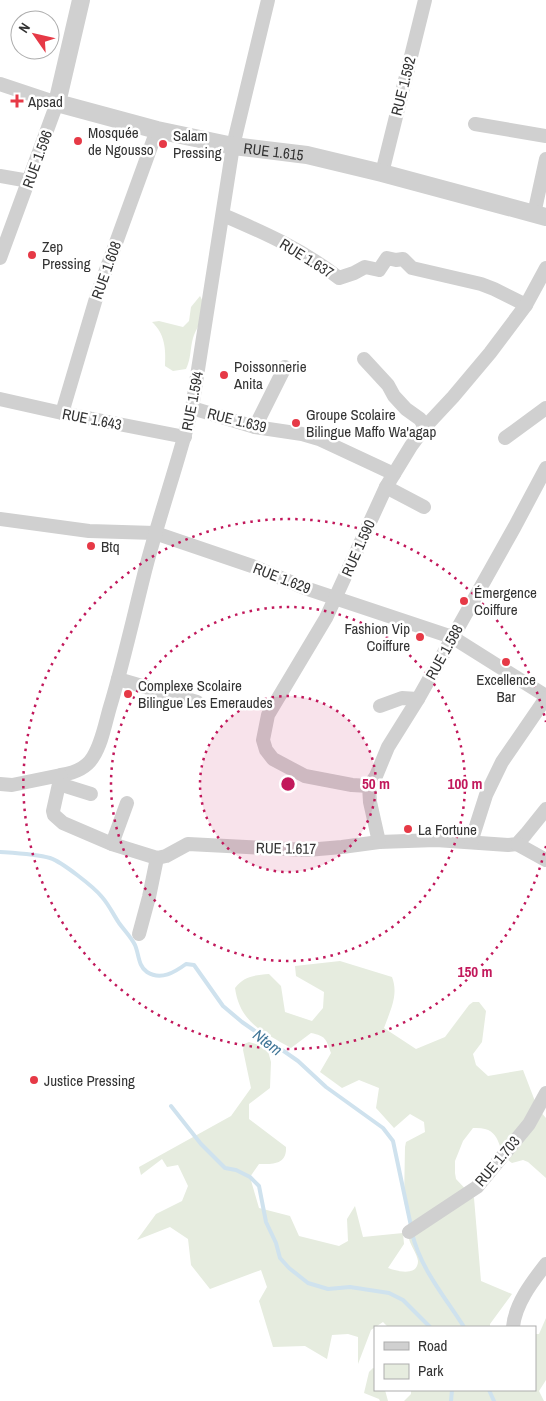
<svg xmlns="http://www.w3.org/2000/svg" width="546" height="1401" viewBox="0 0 546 1401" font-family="'Archivo Narrow',sans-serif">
<rect width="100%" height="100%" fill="#fff"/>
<g fill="#e6ecdf">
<path d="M200 296C210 313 198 323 193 338 190 349 191 359 186 369L173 371 165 366C166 349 165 334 152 322L159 321 183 327 189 321 191 307Z"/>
<path d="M340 961 392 977C399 995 390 1011 384 1028L416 1049 445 1037 469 1005 473 1002H479L486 1011 482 1042 473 1054 476 1065 488 1076 523 1070 538 1109 546 1118V1178L528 1162 523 1160 512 1163C494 1151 505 1126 473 1128L463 1141 455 1161V1173L456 1179 474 1198 481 1281 512 1294 490 1324V1327H388L383 1322 371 1330 358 1364V1337L348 1334 332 1335 327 1359 305 1346 273 1347 259 1301 267 1287 261 1270 210 1289 191 1265 188 1239 170 1227 137 1240 156 1214 182 1201 188 1186 178 1165 167 1167 162 1159 141 1175 139 1167 231 1116 251 1088 243 1050 244 1044 249 1042 259 1045 268 1051 271 1062 270 1088 249 1104V1119L286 1147C287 1165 272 1164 259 1164L250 1177 259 1208 290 1216 299 1236 339 1246 348 1241 347 1219 355 1206 363 1237 403 1233 404 1244 388 1268C396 1271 418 1277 418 1261 417 1254 411 1246 409 1239 407 1233 412 1226 411 1219 410 1213 405 1208 404 1201L405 1147 406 1142 425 1132 424 1122 410 1114 394 1128 376 1108 379 1088 359 1080 342 1088 320 1072 331 1053C326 1039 326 1036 311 1033L291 1048C263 1032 240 1023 235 988 244 976 255 975 269 974L281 986 285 1012 312 1021 323 1008 324 992 296 976 295 966Z"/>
<polygon points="546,1318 546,1380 539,1391 544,1401 404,1401 411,1394 411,1390 535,1390 535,1334 539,1334"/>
<polygon points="373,1368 375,1369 375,1390 385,1390 388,1401 380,1401 379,1399 364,1393 369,1372"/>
</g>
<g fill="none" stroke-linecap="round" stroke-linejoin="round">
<g stroke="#cfe2ee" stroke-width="4">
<path d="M0 852C15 853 36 854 50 858 62 862 94 887 102 897 109 905 113 914 119 923 124 930 131 937 135 945 139 954 138 966 147 972 161 981 175 972 186 964L194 965 223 1006 242 1022 298 1061 326 1087 383 1128 393 1141 411 1226"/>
<polyline points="171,1106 201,1144 225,1168 236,1170 250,1177 259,1186 266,1222 276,1243 280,1258 289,1268 308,1283 328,1289 350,1287 389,1293 403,1300 430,1327"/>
<path d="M412 1233C420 1268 445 1297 464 1327"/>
<polyline points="489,1390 494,1401"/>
<polyline points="451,1401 452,1390"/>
</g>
<g stroke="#d0d0d0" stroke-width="14">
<polyline points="0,84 57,103 0,258"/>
<polyline points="475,124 546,136"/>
<polyline points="382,173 425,0"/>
<polyline points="0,176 29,181"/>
<polyline points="534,214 546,159"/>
<path d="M223 215C265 233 303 250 339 278L354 273 365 267 379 270 387 258 396 260 403 259 412 268 481 284 494 289 526 305"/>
<polyline points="364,359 388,385 394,396 406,409 420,419 425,427"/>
<polyline points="0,399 62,413 185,437"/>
<polyline points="192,408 255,427 302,434 319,439 394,474"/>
<polyline points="62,413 97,295 157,130"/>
<polyline points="255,427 285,367"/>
<polyline points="505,438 546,408"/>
<polyline points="386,487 424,507"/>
<polyline points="0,519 89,531 155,533 252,566 305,588 452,637 546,696"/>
<polyline points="118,679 197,702"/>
<polyline points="380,706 402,698 418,699"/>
<path d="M61 775C74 773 86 769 93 757 102 743 105 724 110 707 123 664 133 619 144 575 158 519 178 464 192 408L233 146 268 0"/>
<polyline points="0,784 12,785 61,775 53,811 54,815 63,823 112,844 157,858 166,856 188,844 307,850 342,847 379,842 436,840 508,845 517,844 526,834 546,809"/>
<polyline points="59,784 91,794"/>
<polyline points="369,786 352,785 305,776 273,759 266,750 263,740 268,715 326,618 386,487 411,446 425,427 453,397 490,353 526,305 546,268"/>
<polyline points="379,842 370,802 369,786 376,776 388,747 418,699 514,528 546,468"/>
<polyline points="471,842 486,795 502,762 546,698"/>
<polyline points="112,844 127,803"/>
<polyline points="517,844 546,860"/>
<polyline points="139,934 149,897 157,858"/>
<polyline points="409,1232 477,1187 529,1124 546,1093"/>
<path d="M513 1327C515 1304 532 1282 546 1264"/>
</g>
<path stroke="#d0d0d0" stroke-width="18" id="s1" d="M81 0 57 103 157 130 233 146 307 155 382 173 546 217"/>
</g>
<circle cx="288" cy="784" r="88" fill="#c2185b" fill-opacity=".12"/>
<g fill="none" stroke="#c2185b" stroke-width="2.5" stroke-dasharray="2.5 5">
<circle cx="288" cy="784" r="88"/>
<circle cx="288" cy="784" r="177"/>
<path d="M546 846A265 265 0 1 1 546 722"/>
</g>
<g fill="#e63946" stroke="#fff" stroke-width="2">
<path d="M14.5 93.5h5v5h5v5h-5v5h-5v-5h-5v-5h5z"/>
<circle cx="78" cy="141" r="5"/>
<circle cx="163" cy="144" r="5"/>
<circle cx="32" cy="255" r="5"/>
<circle cx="224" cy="375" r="5"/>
<circle cx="296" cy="423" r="5"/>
<circle cx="91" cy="546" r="5"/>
<circle cx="464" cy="601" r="5"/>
<circle cx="420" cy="637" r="5"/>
<circle cx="506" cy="662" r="5"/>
<circle cx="128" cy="694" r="5"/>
<circle cx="408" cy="829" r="5"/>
<circle cx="34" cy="1080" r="5"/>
</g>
<g text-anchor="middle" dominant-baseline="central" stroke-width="5" stroke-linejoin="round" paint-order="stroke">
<g font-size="15" fill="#333" stroke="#fff">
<text transform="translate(403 86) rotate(-76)">RUE 1.592</text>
<text stroke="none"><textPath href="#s1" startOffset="328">RUE 1.615</textPath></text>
<text transform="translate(37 159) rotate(-70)">RUE 1.596</text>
<text transform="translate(307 258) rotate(32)">RUE 1.637</text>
<text transform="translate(106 270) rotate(-70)">RUE 1.608</text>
<text transform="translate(192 401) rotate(-79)">RUE 1.594</text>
<text transform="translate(92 419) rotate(11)">RUE 1.643</text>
<text transform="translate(237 420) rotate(14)">RUE 1.639</text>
<text transform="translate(358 548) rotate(-66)">RUE 1.590</text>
<text transform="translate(282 578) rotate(21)">RUE 1.629</text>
<text transform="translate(444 652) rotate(-61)">RUE 1.588</text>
<text transform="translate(286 848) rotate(1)">RUE 1.617</text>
<text transform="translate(497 1161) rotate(-50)">RUE 1.703</text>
</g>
<g font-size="15" fill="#333" stroke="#fff" text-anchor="start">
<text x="28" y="101">Apsad</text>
<text x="88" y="132">Mosquée<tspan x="88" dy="17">de Ngousso</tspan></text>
<text x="173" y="135">Salam<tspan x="173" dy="17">Pressing</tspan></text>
<text x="42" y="246">Zep<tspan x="42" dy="17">Pressing</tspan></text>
<text x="234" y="366">Poissonnerie<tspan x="234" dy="17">Anita</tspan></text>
<text x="306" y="414">Groupe Scolaire<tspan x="306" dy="17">Bilingue Maffo Wa'agap</tspan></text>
<text x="101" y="546">Btq</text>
<text x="474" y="592">Émergence<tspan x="474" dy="17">Coiffure</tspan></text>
<text x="410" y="628" text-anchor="end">Fashion Vip<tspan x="410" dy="17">Coiffure</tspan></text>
<text x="506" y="679" text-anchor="middle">Excellence<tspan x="506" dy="17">Bar</tspan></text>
<text x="138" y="685">Complexe Scolaire<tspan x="138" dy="17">Bilingue Les Emeraudes</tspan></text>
<text x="418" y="829">La Fortune</text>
<text x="44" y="1080">Justice Pressing</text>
</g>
<g font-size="16" font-style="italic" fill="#3f7597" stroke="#fff">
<text transform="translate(268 1042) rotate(37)">Ntem</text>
</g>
</g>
<circle cx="288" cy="784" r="8" fill="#c2185b" stroke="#fff" stroke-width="2.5"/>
<g font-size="15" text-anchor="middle" font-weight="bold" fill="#c2185b" stroke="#fff" stroke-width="5" stroke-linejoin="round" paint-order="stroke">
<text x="376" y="789">50 m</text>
<text x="465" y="789">100 m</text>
<text x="475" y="977">150 m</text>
</g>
<rect x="374" y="1326" width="162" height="65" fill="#ffffff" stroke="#adadad"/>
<rect x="384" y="1342" width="25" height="8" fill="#d0d0d0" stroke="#adadad"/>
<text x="418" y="1351" font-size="15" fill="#333333">Road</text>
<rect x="384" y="1364" width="25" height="15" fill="#e6ecdf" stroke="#adadad"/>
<text x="418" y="1376" font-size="15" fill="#333333">Park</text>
<g transform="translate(35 35) rotate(304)"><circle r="24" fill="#ffffff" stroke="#adadad"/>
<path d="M0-4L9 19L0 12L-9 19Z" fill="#e63946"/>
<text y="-8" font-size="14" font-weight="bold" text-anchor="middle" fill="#333333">N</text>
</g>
</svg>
